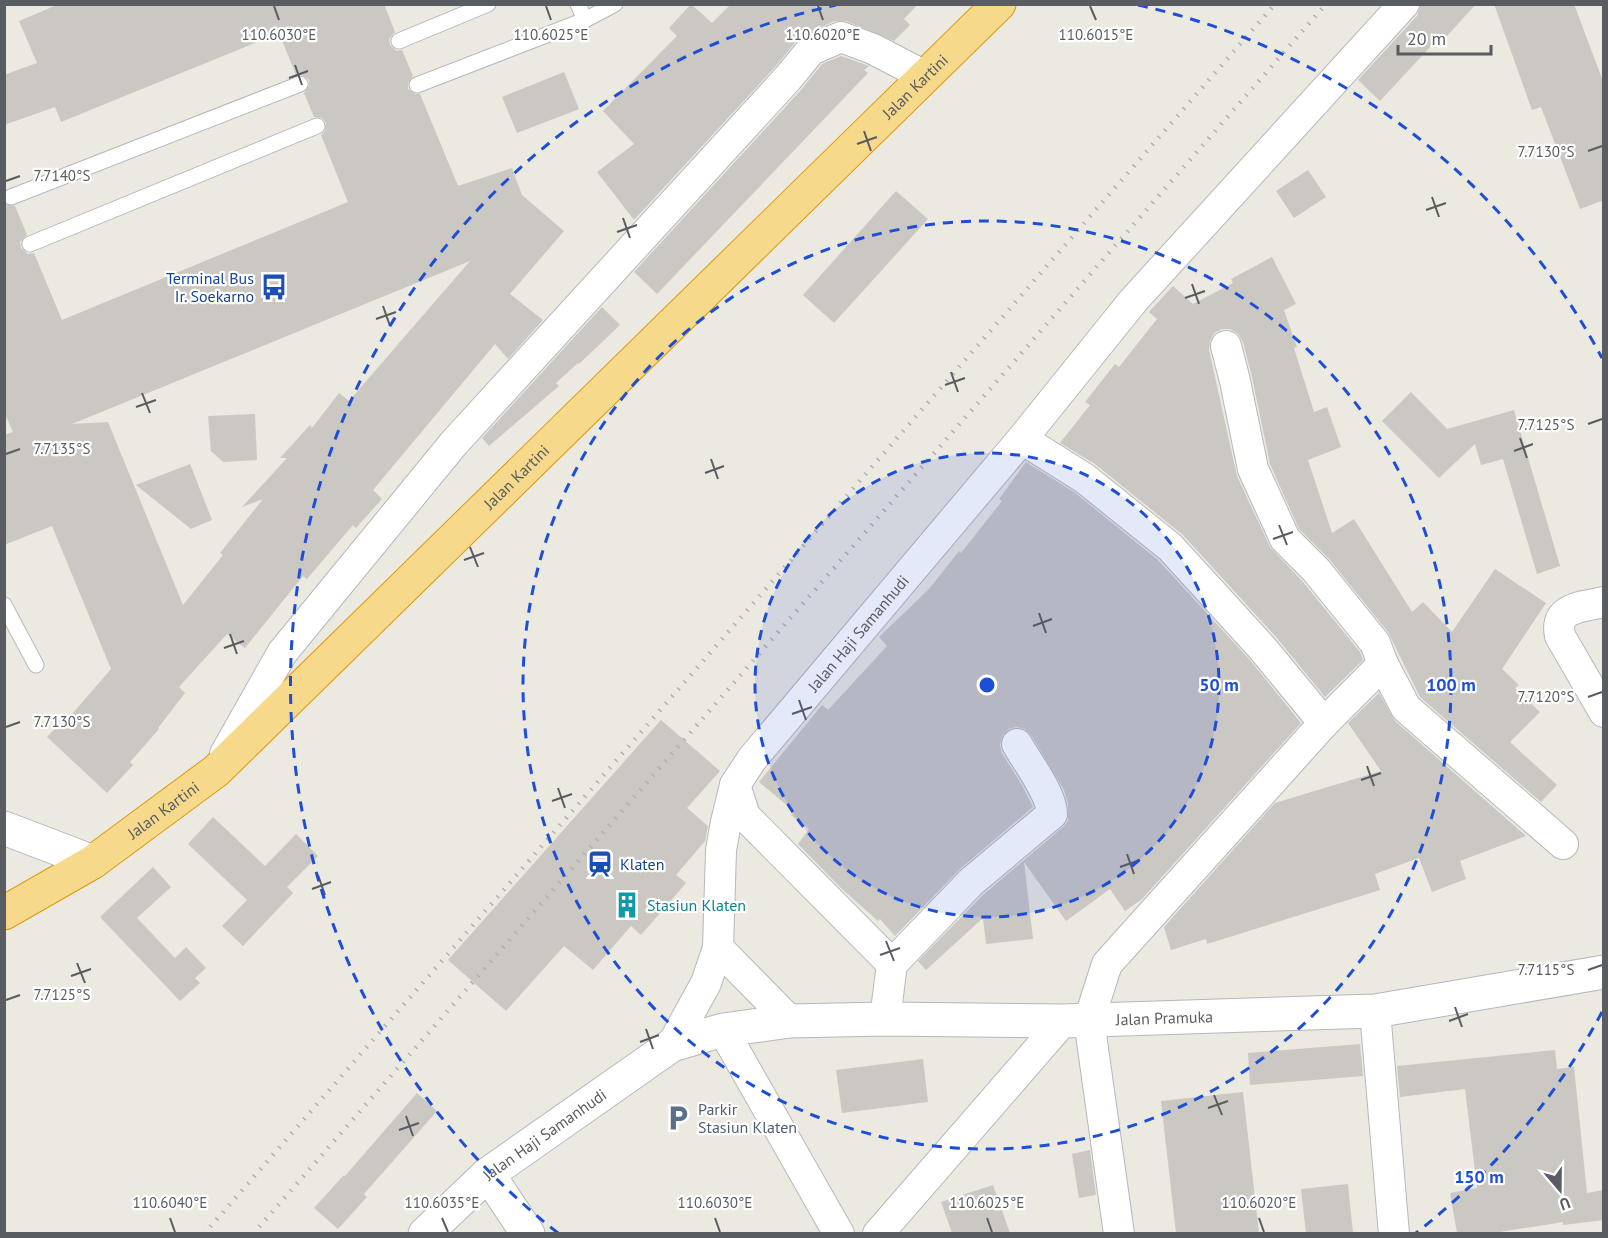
<svg xmlns="http://www.w3.org/2000/svg" width="1608" height="1238" viewBox="0 0 1608 1238" font-family="'PT Sans',sans-serif">
<rect width="100%" height="100%" fill="#ebe9e0"/>
<g fill="#cbc7c2" fill-rule="evenodd">
<path d="M59 4H384L395 32 389 39 390 45 397 51 402 50 413 76 408 83V89L415 94H420L458 186 512 168 522 195 564 231 510 294 543 320 508 359 495 344 373 490 382 499 356 528 353 525 307 579 303 576 245 648 227 634 179 687 185 693 158 728 159 729 130 762 133 765 107 793 47 737 64 719 66 721 111 669 52 526 4 545V435L13 432 4 412V204L15 206 27 235 20 242 21 248 28 254 34 253 62 320 348 202 321 135 325 131 326 123 322 118 314 117 304 93 309 86V80L302 75H296L279 33 61 122 55 107 4 125V75L37 63 19 21ZM470 261 349 401 339 393 312 428 310 425 280 458H287L242 507 263 499 220 553 223 555 183 605 108 422 72 424Z"/>
<polygon points="691,4 712,23 731,4 918,4 904,19 910,25 894,41 846,21 834,21 798,39 775,67 634,220 597,172 634,144 603,111 677,36 669,28"/>
<polygon points="1421,4 1476,4 1436,48 1432,45 1380,101 1358,80 1417,16"/>
<polygon points="1494,4 1574,4 1604,84 1604,200 1580,209 1541,107 1532,110"/>
<polygon points="841,56 869,66 864,70 868,73 657,294 634,272 801,90 822,64"/>
<polygon points="564,72 579,109 517,133 502,97"/>
<polygon points="1308,170 1326,197 1294,218 1276,191"/>
<polygon points="896,191 928,219 834,323 803,295"/>
<polygon points="1272,257 1296,304 1284,310 1297,347 1294,348 1314,412 1327,407 1341,447 1308,460 1332,533 1354,519 1412,612 1423,602 1452,632 1495,569 1546,603 1502,669 1519,685 1515,688 1540,712 1510,742 1557,785 1541,802 1420,697 1388,632 1329,559 1299,529 1270,464 1252,377 1243,342 1238,334 1230,329 1222,329 1214,333 1210,341 1209,350 1237,476 1270,547 1303,582 1360,652 1363,660 1325,697 1276,637 1183,535 1095,464 1060,443 1090,405 1085,402 1115,364 1119,367 1157,319 1149,312 1173,286 1193,304 1233,283 1231,279"/>
<polygon points="602,307 620,325 579,364 578,363 556,383 559,386 489,446 482,438"/>
<polygon points="1411,392 1447,429 1514,410 1560,566 1537,574 1503,459 1481,465 1475,444 1439,478 1382,421"/>
<polygon points="255,414 257,460 223,462 211,451 208,416"/>
<polygon points="1026,462 1074,492 1158,560 1250,660 1301,723 1142,899 1125,911 1110,889 1066,921 1024,862 1033,939 986,944 983,918 926,970 918,961 983,895 1063,827 1068,821 1068,804 1064,790 1031,735 1025,729 1016,727 1009,729 1002,736 1000,745 1002,753 1023,787 1033,807 960,869 895,936 880,919 878,921 841,888 798,844 809,829 791,815 794,811 759,782 822,705 828,710 887,646 879,637 929,589 959,551 961,553 1002,501 999,499"/>
<polygon points="190,464 212,520 191,529 136,485"/>
<polygon points="1379,693 1395,721 1526,836 1460,861 1466,879 1432,892 1419,858 1375,874 1380,890 1207,944 1206,939 1171,950 1164,927 1275,803 1381,771 1348,723"/>
<polygon points="661,720 720,771 687,808 708,826 705,841 676,875 686,883 641,935 631,926 593,970 564,946 506,1011 448,960"/>
<polygon points="213,817 265,866 296,834 318,856 287,887 293,893 243,946 222,926 247,900 188,844"/>
<polygon points="153,867 171,887 137,918 175,958 186,947 206,968 195,978 200,983 180,1001 100,917"/>
<polygon points="1360,1044 1363,1076 1250,1085 1248,1053"/>
<polygon points="1555,1050 1557,1069 1574,1067 1587,1193 1604,1190 1604,1220 1563,1225 1563,1222 1493,1233 1457,1233 1450,1193 1477,1188 1465,1089 1400,1097 1397,1066"/>
<polygon points="923,1059 928,1102 842,1113 836,1070"/>
<polygon points="1243,1092 1259,1233 1176,1233 1161,1101"/>
<polygon points="417,1093 437,1111 364,1194 367,1197 338,1229 314,1208 344,1175 345,1176"/>
<polygon points="1090,1150 1096,1195 1079,1198 1072,1154"/>
<polygon points="1348,1184 1353,1233 1306,1233 1301,1189"/>
<polygon points="993,1185 1010,1233 952,1233 941,1202"/>
</g>
<g fill="none" stroke-linecap="round" stroke-linejoin="round">
<g stroke="#b6b8bd" stroke-width="17">
<g id="lane">
<polyline points="578,4 585,20"/>
<polyline points="399,41 488,4"/>
<polyline points="417,85 585,20 615,4"/>
<polyline points="11,197 300,84"/>
<polyline points="30,244 317,126"/>
<polyline points="4,605 36,665"/>
</g>
</g>
<g stroke="#b6b8bd" stroke-width="32">
<g id="street">
<polyline points="1226,346 1235,381 1253,469 1285,539 1316,570 1375,643 1383,664"/>
<polyline points="1022,439 1084,478 1170,547 1263,649 1324,723"/>
<path d="M1604 602C1581 607 1554 607 1560 636L1604 712"/>
<polyline points="225,754 282,653 454,443 788,78 811,50 841,37 873,49 925,76"/>
<polyline points="735,785 745,816 892,964"/>
<polyline points="718,948 790,1021"/>
<polyline points="1375,1011 1394,1234"/>
<path d="M885 1019 892 964 971 882 1052 814C1052 794 1027 762 1017 744"/>
<polyline points="723,1030 839,1234"/>
<path id="s1" d="M672 1045 706 983 718 948 721 850 726 822 735 785 752 759 1022 439 1133 301 1404 4"/>
<polyline points="878,1234 1063,1021"/>
<polyline points="1119,1234 1089,1020 1107,964 1324,723 1383,664 1406,708 1563,844"/>
</g>
</g>
<g stroke="#b4b7bc" stroke-width="35">
<g id="secondary">
<polyline points="4,828 93,862"/>
<polyline points="488,1174 528,1234"/>
<path id="s2" d="M425 1234 488 1174 672 1045 723 1030 790 1021 885 1019 1063 1021 1375 1011 1604 972"/>
</g>
</g>
<g stroke="#df990c" stroke-width="35">
<g id="highway">
<path id="s3" d="M4 913 93 862 216 771 999 4"/>
</g>
</g>
<use href="#lane" stroke="#fff" stroke-width="15"/>
<use href="#street" stroke="#fff" stroke-width="30"/>
<use href="#secondary" stroke="#fff" stroke-width="33"/>
<use href="#highway" stroke="#f7d98c" stroke-width="33"/>
<g stroke="#b1b2b2" stroke-width="4.5" stroke-dasharray="1.5 8" stroke-linecap="butt">
<polyline points="204,1234 1275,4"/>
<polyline points="253,1234 1326,4"/>
</g>
</g>
<path fill="none" stroke="#595d61" stroke-width="2" d="M274 6 279 20M546 6 551 20M818 6 823 20M1090 6 1096 20M295 65 302 85M289 78 308 71M864 131 871 151M857 144 877 137M1588 151 1602 146M6 181 20 176M1432 197 1439 217M1426 210 1446 203M623 218 630 238M617 232 637 225M1192 284 1199 304M1185 298 1205 291M383 306 390 326M376 319 396 312M951 372 958 392M945 385 965 378M142 393 150 413M136 407 156 400M1588 424 1602 419M1520 438 1527 458M1514 451 1533 444M6 454 20 449M711 459 718 479M705 473 724 466M1279 525 1287 545M1273 539 1293 532M470 547 478 567M464 560 484 553M1039 613 1046 633M1033 626 1052 619M230 634 237 654M224 648 244 641M1588 697 1602 692M799 700 806 720M792 714 812 707M6 727 20 722M1367 766 1374 786M1361 780 1381 773M558 788 565 808M552 801 572 794M1127 854 1134 874M1120 867 1140 860M318 875 325 895M312 889 331 882M886 941 894 961M880 955 900 948M77 963 85 983M1588 970 1602 965M71 976 91 969M6 1000 20 995M1455 1007 1462 1027M1449 1021 1468 1014M646 1029 653 1049M640 1042 659 1035M1214 1095 1222 1115M1208 1108 1228 1101M406 1116 413 1136M399 1130 419 1123M170 1218 175 1232M442 1218 448 1232M715 1218 720 1232M987 1218 992 1232M1259 1218 1264 1232"/>
<circle cx="987" cy="685" r="232" fill="#1d4ed8" fill-opacity=".12"/>
<g fill="none" stroke="#1d4ed8" stroke-width="3" stroke-dasharray="10 8">
<circle cx="987" cy="685" r="232"/>
<circle cx="987" cy="685" r="464"/>
<path d="M1602 1012A696 696 0 0 1 1416 1233M558 1233A696 696 0 0 1 836 5M1138 5A696 696 0 0 1 1602 358"/>
</g>
<defs>
<g id="bus-bare" transform="scale(2.07)"><path d="M-5-6H5V4H4V6H2V4H-2V6H-4V4H-5ZM-3.5-4V0h7V-4ZM-3.5 1.2v1.5H-2V1.2ZM2 1.2v1.5H3.5V1.2Z" fill="#1a4fb4" stroke="#fff" stroke-width="2.5" paint-order="stroke"/></g>
<g id="station-bare" transform="scale(2.07)"><path d="M-3-6H3Q5-6 5-4V2Q5 4 3 4L4.5 6H3L1.5 4h-3L-3 6H-4.5L-3 4Q-5 4-5 2V-4Q-5-6-3-6ZM-3.5-4v3h7v-3ZM-3.5 1v1.5H-2V1ZM2 1v1.5H3.5V1Z" fill="#1a4fb4" stroke="#fff" stroke-width="2.5" paint-order="stroke"/></g>
<g id="building-bare" transform="scale(2.07)"><path d="M-4-6H4V6H1V3H-1V6H-4ZM-2.5-4.3h1.7v1.8h-1.7ZM.8-4.3h1.7v1.8H.8ZM-2.5-1h1.7V.8h-1.7ZM.8-1h1.7V.8H.8Z" fill="#0f9aa8" stroke="#fff" stroke-width="2.5" paint-order="stroke"/></g>
<g id="parking-bare" transform="scale(2.07)"><path d="M-3.5-5.5H1a3.5 3.5 0 0 1 0 7H-1V5.5H-3.5ZM-1-3.4V-.6H.8a1.4 1.4 0 0 0 0-2.8Z" fill="#5c6f8a" stroke="#fff" stroke-width="2.5" paint-order="stroke"/></g>
</defs>
<g fill-rule="evenodd">
<use href="#bus-bare" x="274" y="287"/>
<use href="#station-bare" x="600" y="864"/>
<use href="#building-bare" x="627" y="905"/>
<use href="#parking-bare" x="678" y="1118"/>
</g>
<g text-anchor="middle" dominant-baseline="central" stroke-width="4.5" stroke-linejoin="round" paint-order="stroke">
<g font-size="16" fill="#595d61" stroke="#fff">
<text stroke="none"><textPath href="#s3" startOffset="1234">Jalan Kartini</textPath></text>
<text stroke="none"><textPath href="#s3" startOffset="676">Jalan Kartini</textPath></text>
<text stroke="none"><textPath href="#s1" startOffset="468">Jalan Haji Samanhudi</textPath></text>
<text stroke="none"><textPath href="#s3" startOffset="190">Jalan Kartini</textPath></text>
<text stroke="none"><textPath href="#s2" startOffset="807">Jalan Pramuka</textPath></text>
<text stroke="none"><textPath href="#s2" startOffset="156">Jalan Haji Samanhudi</textPath></text>
</g>
<g font-size="16" fill="#164399" stroke="#fff" text-anchor="end">
<text x="254" y="278">Terminal Bus<tspan x="254" dy="18">Ir. Soekarno</tspan></text>
<text x="620" y="864" text-anchor="start">Klaten</text>
</g>
<g font-size="16" fill="#0d838f" stroke="#fff" text-anchor="start">
<text x="647" y="905">Stasiun Klaten</text>
</g>
<g font-size="16" fill="#4e5e75" stroke="#fff" text-anchor="start">
<text x="698" y="1109">Parkir<tspan x="698" dy="18">Stasiun Klaten</tspan></text>
</g>
</g>
<g font-size="15" text-anchor="middle" fill="#595d61" stroke="#fff" stroke-width="4.5" stroke-linejoin="round" paint-order="stroke">
<text x="279" y="40">110.6030°E</text>
<text x="551" y="40">110.6025°E</text>
<text x="823" y="40">110.6020°E</text>
<text x="1096" y="40">110.6015°E</text>
<text x="1546" y="157">7.7130°S</text>
<text x="62" y="181">7.7140°S</text>
<text x="1546" y="430">7.7125°S</text>
<text x="62" y="454">7.7135°S</text>
<text x="1546" y="702">7.7120°S</text>
<text x="62" y="727">7.7130°S</text>
<text x="1546" y="975">7.7115°S</text>
<text x="62" y="1000">7.7125°S</text>
<text x="170" y="1208">110.6040°E</text>
<text x="442" y="1208">110.6035°E</text>
<text x="715" y="1208">110.6030°E</text>
<text x="987" y="1208">110.6025°E</text>
<text x="1259" y="1208">110.6020°E</text>
</g>
<circle cx="987" cy="685" r="9" fill="#1d4ed8" stroke="#fff" stroke-width="3"/>
<g font-size="18" text-anchor="middle" font-weight="bold" fill="#1d4ed8" stroke="#fff" stroke-width="4.5" stroke-linejoin="round" paint-order="stroke">
<text x="1219" y="691">50 m</text>
<text x="1451" y="691">100 m</text>
<text x="1479" y="1183">150 m</text>
</g>
<rect width="1608" height="1238" fill="none" stroke="#595d61" stroke-width="12"/>
<g transform="translate(1560 1190) rotate(160)" stroke="#ffffff" stroke-width="4.5" paint-order="stroke">
<path d="M0-4.5L10 22L0 15L-10 22Z" fill="#595d61"/>
<text y="-9" font-size="16" font-weight="bold" text-anchor="middle" fill="#595d61">U</text>
</g>
<path d="M1398 45v9h93v-9" fill="none" stroke="#595d61" stroke-width="3"/>
<text x="1407" y="45" font-size="18" fill="#595d61" stroke="#ffffff" stroke-width="4.5" paint-order="stroke">20 m</text>
</svg>
